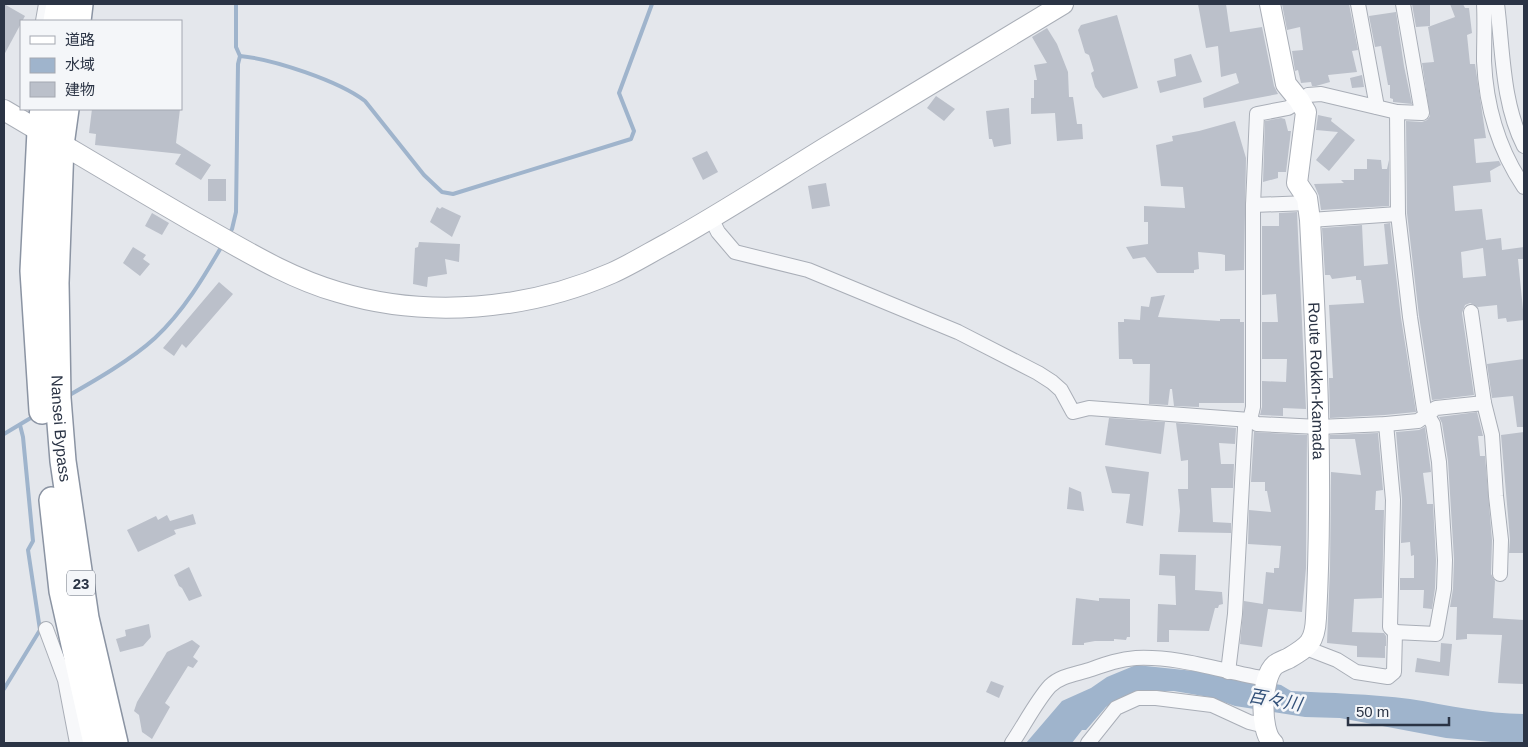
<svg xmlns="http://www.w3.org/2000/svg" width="1528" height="747" viewBox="0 0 1528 747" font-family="Helvetica,'Noto Sans JP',sans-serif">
<rect width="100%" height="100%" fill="#e4e7ec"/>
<path fill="#9fb4cc" d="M1136 665 1213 673 1281 685 1291 691C1330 693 1371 694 1410 699 1448 705 1485 714 1524 714V743H1503L1446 738 1340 718 1305 717 1235 706 1209 697 1174 691H1139L1120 698 1106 707 1086 730H1082L1072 743H1026L1062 701 1091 688 1107 677Z"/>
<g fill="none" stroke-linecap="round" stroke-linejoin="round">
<g stroke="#9fb4cc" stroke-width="4">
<path d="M240 56C273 59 339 81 365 101L424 175 442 192 453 194 631 139 634 131 619 93 652 4"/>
<polyline points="229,234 232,229 236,212 238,64 240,56 236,47 236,4"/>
<path d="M66 397C94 381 131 360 155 338 183 312 204 277 223 244"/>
<polyline points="4,434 34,416"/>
<polyline points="4,689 40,630 28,550 33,541 23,437 20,425"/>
</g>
</g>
<g fill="#bbc0ca" fill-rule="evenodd">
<polygon points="4,4 25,16 4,55"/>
<polygon points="1198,4 1226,4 1230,32 1262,27 1274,86 1278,94 1204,108 1203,98 1239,83 1236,73 1221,77 1218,46 1206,48"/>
<polygon points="1282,4 1349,4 1358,50 1352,51 1357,72 1328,75 1330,82 1316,86 1312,86 1311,82 1301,83 1298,70 1295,71 1292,51 1303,50 1300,27 1287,30"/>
<polygon points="1412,4 1430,4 1430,26 1416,27"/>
<path d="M1450 4H1463L1465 8H1469L1472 33 1467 35 1470 64H1475L1486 138 1474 139 1476 163 1499 161 1501 165 1490 171 1491 182 1453 186 1455 211 1482 209 1486 240 1501 238 1502 250 1524 247V259H1518L1524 320 1507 322 1506 318 1498 319 1497 305 1478 307 1470 303 1465 305 1462 313 1474 395 1432 400 1419 316 1407 213 1406 121 1422 122 1427 120 1430 116 1422 63 1434 62 1428 27 1455 17ZM1483 248 1486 276 1463 278 1461 252Z"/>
<polygon points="1396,12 1404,66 1412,104 1393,102 1393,99 1390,98 1390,85 1388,85 1381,46 1375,47 1369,16"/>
<polygon points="1117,15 1138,88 1103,98 1095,87 1091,73 1094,71 1089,55 1085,53 1078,30 1081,25"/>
<polygon points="1047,28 1057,44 1068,72 1069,97 1073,97 1077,124 1082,124 1083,139 1057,141 1055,113 1031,114 1031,98 1034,98 1034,80 1037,80 1034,65 1047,63 1032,37"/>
<polygon points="1191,54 1202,82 1160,93 1157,81 1176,76 1174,59"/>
<polygon points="1362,75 1364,87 1352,88 1350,78"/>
<polygon points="936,96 955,109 944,121 927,108"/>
<polygon points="1009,108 1011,144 994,147 992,139 989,139 986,111"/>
<polygon points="92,109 180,109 176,143 211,165 201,180 175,164 181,154 95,145 96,134 89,133"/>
<polygon points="1318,115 1332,118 1331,121 1355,140 1329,171 1316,160 1338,132 1316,130"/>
<polygon points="1281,118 1285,119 1288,131 1291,131 1286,172 1278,172 1278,178 1263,182 1265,121"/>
<polygon points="1235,121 1246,158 1244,270 1225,271 1225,255 1221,254 1198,252 1199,269 1194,270 1194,273 1157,273 1145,257 1133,259 1126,247 1148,244 1148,222 1144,222 1144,206 1185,208 1183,187 1161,186 1156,145 1173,141 1172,136 1199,131"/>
<polygon points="707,151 718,172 703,180 692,158"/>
<polygon points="1367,159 1381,160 1382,169 1387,169 1389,160 1389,206 1321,210 1319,196 1314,184 1344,183 1341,180 1354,180 1354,169 1367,169"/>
<rect x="208" y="179" width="18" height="22"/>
<polygon points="826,183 830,206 812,209 808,186"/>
<polygon points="437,207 440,209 442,207 461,216 452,237 430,222"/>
<polygon points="1297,212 1306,409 1283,408 1283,416 1260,415 1262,407 1262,381 1286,382 1287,359 1262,359 1262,322 1278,322 1276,294 1262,295 1262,226 1279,226 1279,213"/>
<polygon points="152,213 169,223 162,235 145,226"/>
<polygon points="1390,223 1401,318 1416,412 1385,415 1330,418 1329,378 1333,378 1329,305 1364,303 1361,280 1356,280 1356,276 1332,279 1330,275 1325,275 1322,228 1362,225 1364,266 1388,264 1384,224"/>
<polygon points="419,242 460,244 459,262 445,259 447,274 428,277 427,287 413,284 415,248 418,247"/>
<polygon points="133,247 146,255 143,259 150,264 140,276 123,263"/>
<polygon points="219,282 233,294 186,348 182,344 174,356 163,348"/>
<polygon points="1165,295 1158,317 1220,321 1220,319 1240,319 1240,322 1244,322 1244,403 1199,403 1199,407 1174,406 1172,389 1170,389 1168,405 1149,404 1150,364 1133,364 1132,359 1119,359 1118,322 1124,322 1124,319 1140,320 1141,306 1149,307 1151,297"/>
<polygon points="1524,359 1524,427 1517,427 1513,396 1492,398 1487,364"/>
<polygon points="1477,412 1483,436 1478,436 1480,456 1485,456 1492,540 1491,574 1495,581 1493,618 1524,620 1524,684 1498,683 1502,635 1467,634 1467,639 1456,640 1457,607 1450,607 1453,589 1454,559 1448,461 1442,423 1439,417"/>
<polygon points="1109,418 1165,422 1161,454 1105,445"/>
<polygon points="1176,423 1236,428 1235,444 1219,443 1221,464 1234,464 1233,488 1211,488 1213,522 1231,523 1231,533 1178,532 1180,511 1178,489 1188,489 1188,460 1181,461"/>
<polygon points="1425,427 1431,472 1423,473 1427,504 1433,504 1436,560 1435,588 1432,609 1423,608 1424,590 1400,590 1400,578 1414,578 1414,555 1411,556 1410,542 1401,543 1402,499 1396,432 1419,430"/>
<polygon points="1254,432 1307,435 1306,568 1302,612 1268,609 1262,647 1240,644 1244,601 1263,604 1266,572 1274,573 1274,568 1279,568 1281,546 1248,544 1249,510 1271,512 1267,491 1265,491 1265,482 1251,482"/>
<polygon points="1524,432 1524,553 1509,553 1510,539 1501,435"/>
<polygon points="1378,433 1383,490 1376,491 1375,510 1384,510 1382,598 1354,599 1352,632 1384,633 1386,636 1386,646 1385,646 1385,658 1357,657 1357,646 1327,643 1330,568 1331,472 1361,475 1355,439 1330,439 1330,435"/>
<polygon points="1105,466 1149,472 1143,526 1126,523 1130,494 1112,493"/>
<polygon points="1069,487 1081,492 1084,511 1067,509"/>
<polygon points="193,514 196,524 174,530 176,534 138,552 127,530 156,516 158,520 167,515 170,521"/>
<polygon points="1160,554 1196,555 1195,590 1222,592 1223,604 1219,605 1218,608 1215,608 1209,631 1169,630 1169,642 1157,642 1158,604 1176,605 1175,576 1159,575"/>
<polygon points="189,567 202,596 189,601 182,588 179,586 174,575"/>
<polygon points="1076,598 1099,601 1099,598 1130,599 1130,637 1127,637 1126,640 1114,639 1114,641 1095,641 1084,643 1084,645 1072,645"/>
<polygon points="149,624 151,637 143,646 120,652 116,639 126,636 125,630"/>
<polygon points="192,640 200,646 193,657 198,661 193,668 188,666 165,703 170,707 152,739 142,732 139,715 134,711 137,702 167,652"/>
<polygon points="1441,643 1452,644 1449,676 1415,672 1417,658 1440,662"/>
<polygon points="991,681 1004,686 999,698 986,692"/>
</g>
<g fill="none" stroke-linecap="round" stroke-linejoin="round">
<g stroke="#a9aeb7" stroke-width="16">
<g id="street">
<polyline points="1358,4 1377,107"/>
<path d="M1484 4C1485 23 1484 42 1484 61 1486 106 1499 150 1524 187"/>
<path d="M1497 4C1503 51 1502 103 1524 146"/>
<polyline points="43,21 46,4"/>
<polyline points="1397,112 1422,113 1403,4"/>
<polyline points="1253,205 1308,203"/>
<polyline points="711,218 718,232 735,252 808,270 958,332 1038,373 1052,382 1061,390 1073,412 1089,408 1250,420 1257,424 1319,427 1386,424 1418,421 1436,408 1484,403"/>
<polyline points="1310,220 1398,214"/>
<polyline points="1471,312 1484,403 1492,435 1496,496 1501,540 1500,574"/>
<polyline points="1386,424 1393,500 1390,627 1395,632"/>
<polyline points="46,629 65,680 77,743"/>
<polyline points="1228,672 1235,614 1245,427 1250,420 1253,407 1253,205 1257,114 1288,108 1308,95 1321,94 1397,112 1398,214 1410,317 1424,409 1433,424 1439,462 1445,560 1444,589 1436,634 1395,632 1394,672 1388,677 1356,672 1337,660 1306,648"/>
<path d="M1012 743C1023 727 1037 700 1050 686 1061 675 1078 674 1092 669 1106 664 1120 659 1136 658 1181 656 1223 672 1267 679"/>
<polyline points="1088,743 1116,708 1138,698 1156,698 1212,705 1249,722 1265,726"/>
</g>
</g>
<g stroke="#a9aeb7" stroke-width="22">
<g id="secondary">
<path id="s1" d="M1270 4 1286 84 1299 100 1306 112 1297 183 1307 198 1310 220C1317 352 1323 485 1316 618 1315 642 1309 646 1289 658 1285 660 1279 662 1275 665 1261 677 1259 731 1273 743"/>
<path d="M4 110C67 147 130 185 194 222 241 248 286 277 338 292 427 319 528 310 612 273 632 264 651 252 670 242 724 212 776 178 828 146 906 98 985 52 1063 4"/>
</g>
</g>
<g stroke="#8b94a3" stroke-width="28">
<g id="highway">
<polyline points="56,21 59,4"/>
<polyline points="78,21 80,4"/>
<path id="s2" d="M66 109 61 145 56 283 58 398 63 461 86 618 115 743"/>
<polyline points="42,411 33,271 40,131 43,109"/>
<polyline points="52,500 62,591 96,743"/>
</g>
</g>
<use href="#street" stroke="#f7f8fa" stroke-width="14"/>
<use href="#secondary" stroke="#fff" stroke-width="20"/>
<use href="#highway" stroke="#fff" stroke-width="25"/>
</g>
<g text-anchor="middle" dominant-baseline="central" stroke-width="5" stroke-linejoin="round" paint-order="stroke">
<rect fill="#f4f6f9" stroke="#676e7b" stroke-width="1" x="67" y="570.5" width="28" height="25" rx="4"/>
<g font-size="15" font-weight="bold" fill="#2b3445">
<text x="81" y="583">23</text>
</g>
<g font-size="16" fill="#2b3445" stroke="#f4f6f9">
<text stroke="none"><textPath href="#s1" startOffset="389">Route Rokkn-Kamada</textPath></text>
<text stroke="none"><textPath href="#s2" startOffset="320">Nansei Bypass</textPath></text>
</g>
<g font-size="18" font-style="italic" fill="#34527a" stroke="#f4f6f9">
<text transform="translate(1275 700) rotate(10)">百々川</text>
</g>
</g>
<rect width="1528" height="747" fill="none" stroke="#2b3445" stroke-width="10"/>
<rect x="20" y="20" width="162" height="90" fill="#f4f6f9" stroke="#a4a8b1"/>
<rect x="30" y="36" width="25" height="8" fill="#ffffff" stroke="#a4a8b1"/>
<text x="65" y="45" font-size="15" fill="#2b3445">道路</text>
<rect x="30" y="58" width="25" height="15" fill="#9fb4cc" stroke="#a4a8b1"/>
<text x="65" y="70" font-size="15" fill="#2b3445">水域</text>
<rect x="30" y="82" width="25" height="15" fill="#bbc0ca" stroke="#a4a8b1"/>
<text x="65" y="95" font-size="15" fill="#2b3445">建物</text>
<path d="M1348 717v8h101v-8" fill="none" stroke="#2b3445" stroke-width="2.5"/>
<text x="1356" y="717" font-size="15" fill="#2b3445" stroke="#f4f6f9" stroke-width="4" paint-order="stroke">50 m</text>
</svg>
